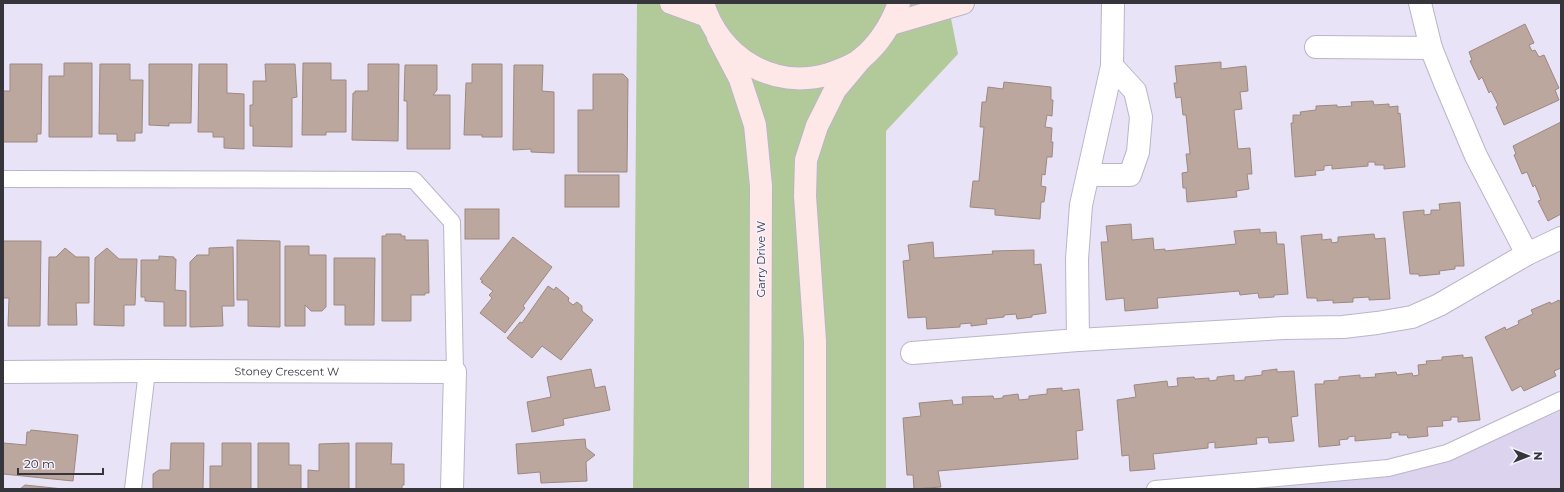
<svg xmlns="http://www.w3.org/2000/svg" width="1564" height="492" viewBox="0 0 1564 492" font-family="Montserrat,sans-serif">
<rect width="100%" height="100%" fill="#e9e3f7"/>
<polygon fill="#dcd4ef" points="1561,400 1561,489 1178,489 1388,468"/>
<polygon fill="#b2ca9a" points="637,3 948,3 958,54 886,131 886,489 633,489"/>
<g fill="#bca79e" stroke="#9c8980">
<polygon points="1525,24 1534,43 1529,45 1532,51 1535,50 1539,57 1544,55 1559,88 1555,90 1559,100 1504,125 1496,107 1498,105 1491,91 1489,93 1482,77 1479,80 1470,61 1472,60 1469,52"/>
<polygon points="1221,62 1221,69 1246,66 1248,91 1240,92 1242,109 1234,110 1238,149 1250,148 1252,174 1247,174 1249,189 1236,191 1237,197 1187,202 1186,188 1183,188 1182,173 1188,172 1186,154 1190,154 1186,115 1183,115 1181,97 1176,98 1174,83 1177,83 1175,66"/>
<polygon points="64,63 92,63 92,137 49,137 49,76 64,76"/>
<polygon points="303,63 331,63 331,80 346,80 346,132 326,132 326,135 302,135"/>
<polygon points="10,64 42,64 41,134 37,134 37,142 3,142 3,91 10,91"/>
<polygon points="100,64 130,64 130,80 143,80 142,133 135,133 135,141 117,141 117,134 99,134"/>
<polygon points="149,64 192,64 191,123 169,123 169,126 149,125"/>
<polygon points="199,64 227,64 227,93 244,94 244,149 224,148 224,137 213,137 213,132 198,132"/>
<polygon points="265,64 295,64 297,97 292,98 292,147 253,146 253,126 250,126 250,105 253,105 253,81 266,81"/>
<polygon points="368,64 399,64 398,141 352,140 353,93 355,93 355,91 368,91"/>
<polygon points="472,64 502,64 502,137 482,137 482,135 464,135 466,83 472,83"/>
<polygon points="405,65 437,65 437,90 433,95 450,95 450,149 407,149 407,101 404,101"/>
<polygon points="514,65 543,65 542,91 554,92 554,153 531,152 531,149 513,150"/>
<polygon points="593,74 623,74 628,79 627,172 578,172 578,110 593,110"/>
<polygon points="1004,82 1051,87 1051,100 1053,100 1052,116 1047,115 1045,127 1052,128 1051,142 1053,142 1052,157 1047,157 1045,175 1042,174 1041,186 1046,187 1044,202 1041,202 1040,219 995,215 995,209 970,207 973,181 979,181 984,127 980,127 982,102 986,102 988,87 1003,89"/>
<polygon points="1373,101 1374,105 1389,104 1389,107 1398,106 1398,114 1400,113 1405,167 1384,169 1384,165 1375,165 1375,162 1368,162 1368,166 1332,169 1332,165 1324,166 1324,170 1315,171 1316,175 1295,177 1291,123 1293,123 1293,115 1301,115 1300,112 1316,110 1316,106 1337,105 1337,107 1352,106 1351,102"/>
<polygon points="1561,122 1561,214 1548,221 1538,201 1541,200 1535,185 1533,187 1527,172 1522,174 1514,155 1516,154 1513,146"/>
<rect x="565" y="175" width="54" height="32"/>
<polygon points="1460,202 1464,266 1455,266 1455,269 1439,271 1440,274 1419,276 1419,274 1410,274 1403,212 1424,210 1424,215 1431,214 1431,210 1440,210 1439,204"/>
<rect x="465" y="209" width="34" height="30"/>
<polygon points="1131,224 1132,240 1153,238 1154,250 1165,249 1165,251 1236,244 1234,231 1260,229 1260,233 1276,232 1277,244 1284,244 1288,294 1274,295 1274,297 1259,298 1258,293 1240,295 1239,291 1157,298 1158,308 1125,311 1124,298 1106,300 1101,242 1108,242 1106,226"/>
<polygon points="386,234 401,234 401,236 405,236 405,240 428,240 429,293 425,293 425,295 411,295 411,321 382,321 382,236 386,236"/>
<polygon points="1322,234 1322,240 1331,239 1332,243 1338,242 1338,237 1374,234 1375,239 1385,238 1390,299 1369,300 1369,297 1353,298 1353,302 1333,303 1333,300 1317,301 1317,298 1307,298 1301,236"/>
<polygon points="513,237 552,267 523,306 525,308 505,333 480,313 492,298 489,295 493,291 481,282 483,281 480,279"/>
<polygon points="237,240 280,241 280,327 248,326 248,300 237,300"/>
<polygon points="3,241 41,241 40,326 8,326 9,298 3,298"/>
<polygon points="933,242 934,258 993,254 992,251 1034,250 1034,265 1041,264 1046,313 1032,315 1032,317 1017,319 1016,314 1004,315 1004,317 986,319 987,324 971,326 971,323 960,324 960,327 927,329 926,317 908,318 903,261 910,260 908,245"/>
<polygon points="285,246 309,246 309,255 326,255 326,307 322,311 311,311 305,305 305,326 285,326"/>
<polygon points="233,247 234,306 222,306 223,326 190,327 190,262 197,255 209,255 209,248"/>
<polygon points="65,248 76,257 89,257 89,303 76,303 77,325 48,325 49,257 56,257"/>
<polygon points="107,248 119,259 137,259 135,305 124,305 124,326 94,325 95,258"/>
<polygon points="159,256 174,257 174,259 176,259 175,290 186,291 186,326 164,326 164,302 145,301 145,297 141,297 141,260 159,260"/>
<polygon points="334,258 375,258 374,325 345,325 345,305 334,305"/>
<polygon points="548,286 554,290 556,287 569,298 568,301 573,305 577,302 582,306 582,311 593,320 561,360 542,346 532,358 507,338 520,322 522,323"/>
<polygon points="1559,300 1561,304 1561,368 1554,371 1556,376 1524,391 1521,386 1512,391 1485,337 1505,327 1506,330 1519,324 1518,321 1533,314 1531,310 1550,302 1551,304"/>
<polygon points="1463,355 1463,358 1472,357 1480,420 1458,422 1458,417 1451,417 1451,420 1442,421 1443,426 1427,427 1428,436 1408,438 1407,435 1399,435 1399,432 1391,433 1391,438 1355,441 1355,436 1348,437 1348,439 1339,440 1340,445 1319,447 1315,384 1324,384 1324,381 1339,380 1339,377 1360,375 1360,378 1376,377 1375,374 1396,372 1397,375 1412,373 1413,376 1419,375 1418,365 1427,364 1426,361 1442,360 1442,357"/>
<polygon points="591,369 595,388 605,386 610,410 563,419 564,425 532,432 527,402 551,397 547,377"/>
<polygon points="1277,369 1277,372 1294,371 1298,416 1291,417 1294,441 1269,443 1268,437 1256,438 1257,444 1215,448 1215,442 1208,443 1208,448 1153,454 1155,469 1130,471 1129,455 1122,456 1117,400 1136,397 1134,385 1167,381 1168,387 1178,386 1177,378 1194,377 1195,379 1209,378 1209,381 1217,380 1217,377 1234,375 1234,381 1245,380 1245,377 1262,375 1262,371"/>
<polygon points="1062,388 1062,391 1079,389 1083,430 1076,431 1078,459 938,471 941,487 914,489 913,475 907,475 903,418 921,416 919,403 952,400 953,405 963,404 962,397 993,396 994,399 1003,398 1003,396 1018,394 1019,400 1029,399 1029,396 1047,394 1047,389"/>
<polygon points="31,430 78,435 73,481 3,474 3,443 26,445 27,432 30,432"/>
<polygon points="585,439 586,448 595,455 586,462 587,481 541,483 540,472 518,474 516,444"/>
<polygon points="171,443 204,443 203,489 153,489 153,474 159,470 170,470"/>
<polygon points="222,443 251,443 251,489 210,489 210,466 222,466"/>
<polygon points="258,443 289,443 289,465 301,465 301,489 258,489"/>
<polygon points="349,443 349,489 308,489 308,470 319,471 319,444"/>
<polygon points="356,443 392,443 391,464 404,464 404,485 402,485 402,489 356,489"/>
<polygon points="25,485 63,489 20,489"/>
</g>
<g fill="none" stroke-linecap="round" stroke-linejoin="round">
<g stroke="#bab5c8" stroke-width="18">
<g id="lane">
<polyline points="3,179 414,180 452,222 455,372"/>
<polyline points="133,489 147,371"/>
<polyline points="1155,489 1388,468 1447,453 1561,400"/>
</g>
</g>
<g stroke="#bab5c8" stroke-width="24">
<g id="street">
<polyline points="1420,3 1431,48 1445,83 1476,156 1527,254"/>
<polyline points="1316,47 1431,48"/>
<polyline points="1088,175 1130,175 1138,152 1141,117 1135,91 1112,66"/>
<polyline points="1078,340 1077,259 1081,205 1112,66 1113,3"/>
<polyline points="912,353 1078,340 1284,328 1343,327 1377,323 1412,317 1439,305 1527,254 1561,238"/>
<path id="s1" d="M3 372 147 371 455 372 452 489"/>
</g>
</g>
<g stroke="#bab5c8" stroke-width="24">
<g id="secondary">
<polyline points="671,3 707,16"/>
<path d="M703 3C719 57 773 91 829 74 840 70 853 66 862 58 880 43 891 25 899 3"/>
<polyline points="891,24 963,3"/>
<polyline points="718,37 740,79 755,125 761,186 760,489"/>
<polyline points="815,489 815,341 805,196 806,160 817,126 835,90 861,59"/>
</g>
</g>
<use href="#lane" stroke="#fff" stroke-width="16"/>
<use href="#street" stroke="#fff" stroke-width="22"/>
<use href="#secondary" stroke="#fde8e7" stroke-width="22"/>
</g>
<g text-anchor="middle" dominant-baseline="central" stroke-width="3" stroke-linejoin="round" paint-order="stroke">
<g font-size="11" fill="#37353c" stroke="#f5f2fe">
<text transform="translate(761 259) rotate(-90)">Garry Drive W</text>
<text stroke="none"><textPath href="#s1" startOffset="284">Stoney Crescent W</textPath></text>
</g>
</g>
<rect width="1564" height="492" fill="none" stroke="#37353c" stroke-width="8"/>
<g transform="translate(1528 456) rotate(90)" stroke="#f5f2fe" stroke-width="3" paint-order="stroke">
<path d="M0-3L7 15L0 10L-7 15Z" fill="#37353c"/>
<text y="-6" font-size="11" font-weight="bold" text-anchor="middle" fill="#37353c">N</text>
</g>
<path d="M18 468v6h85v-6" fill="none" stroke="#37353c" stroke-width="2"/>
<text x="24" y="468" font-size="12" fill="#37353c" stroke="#f5f2fe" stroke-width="3" paint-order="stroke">20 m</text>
</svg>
